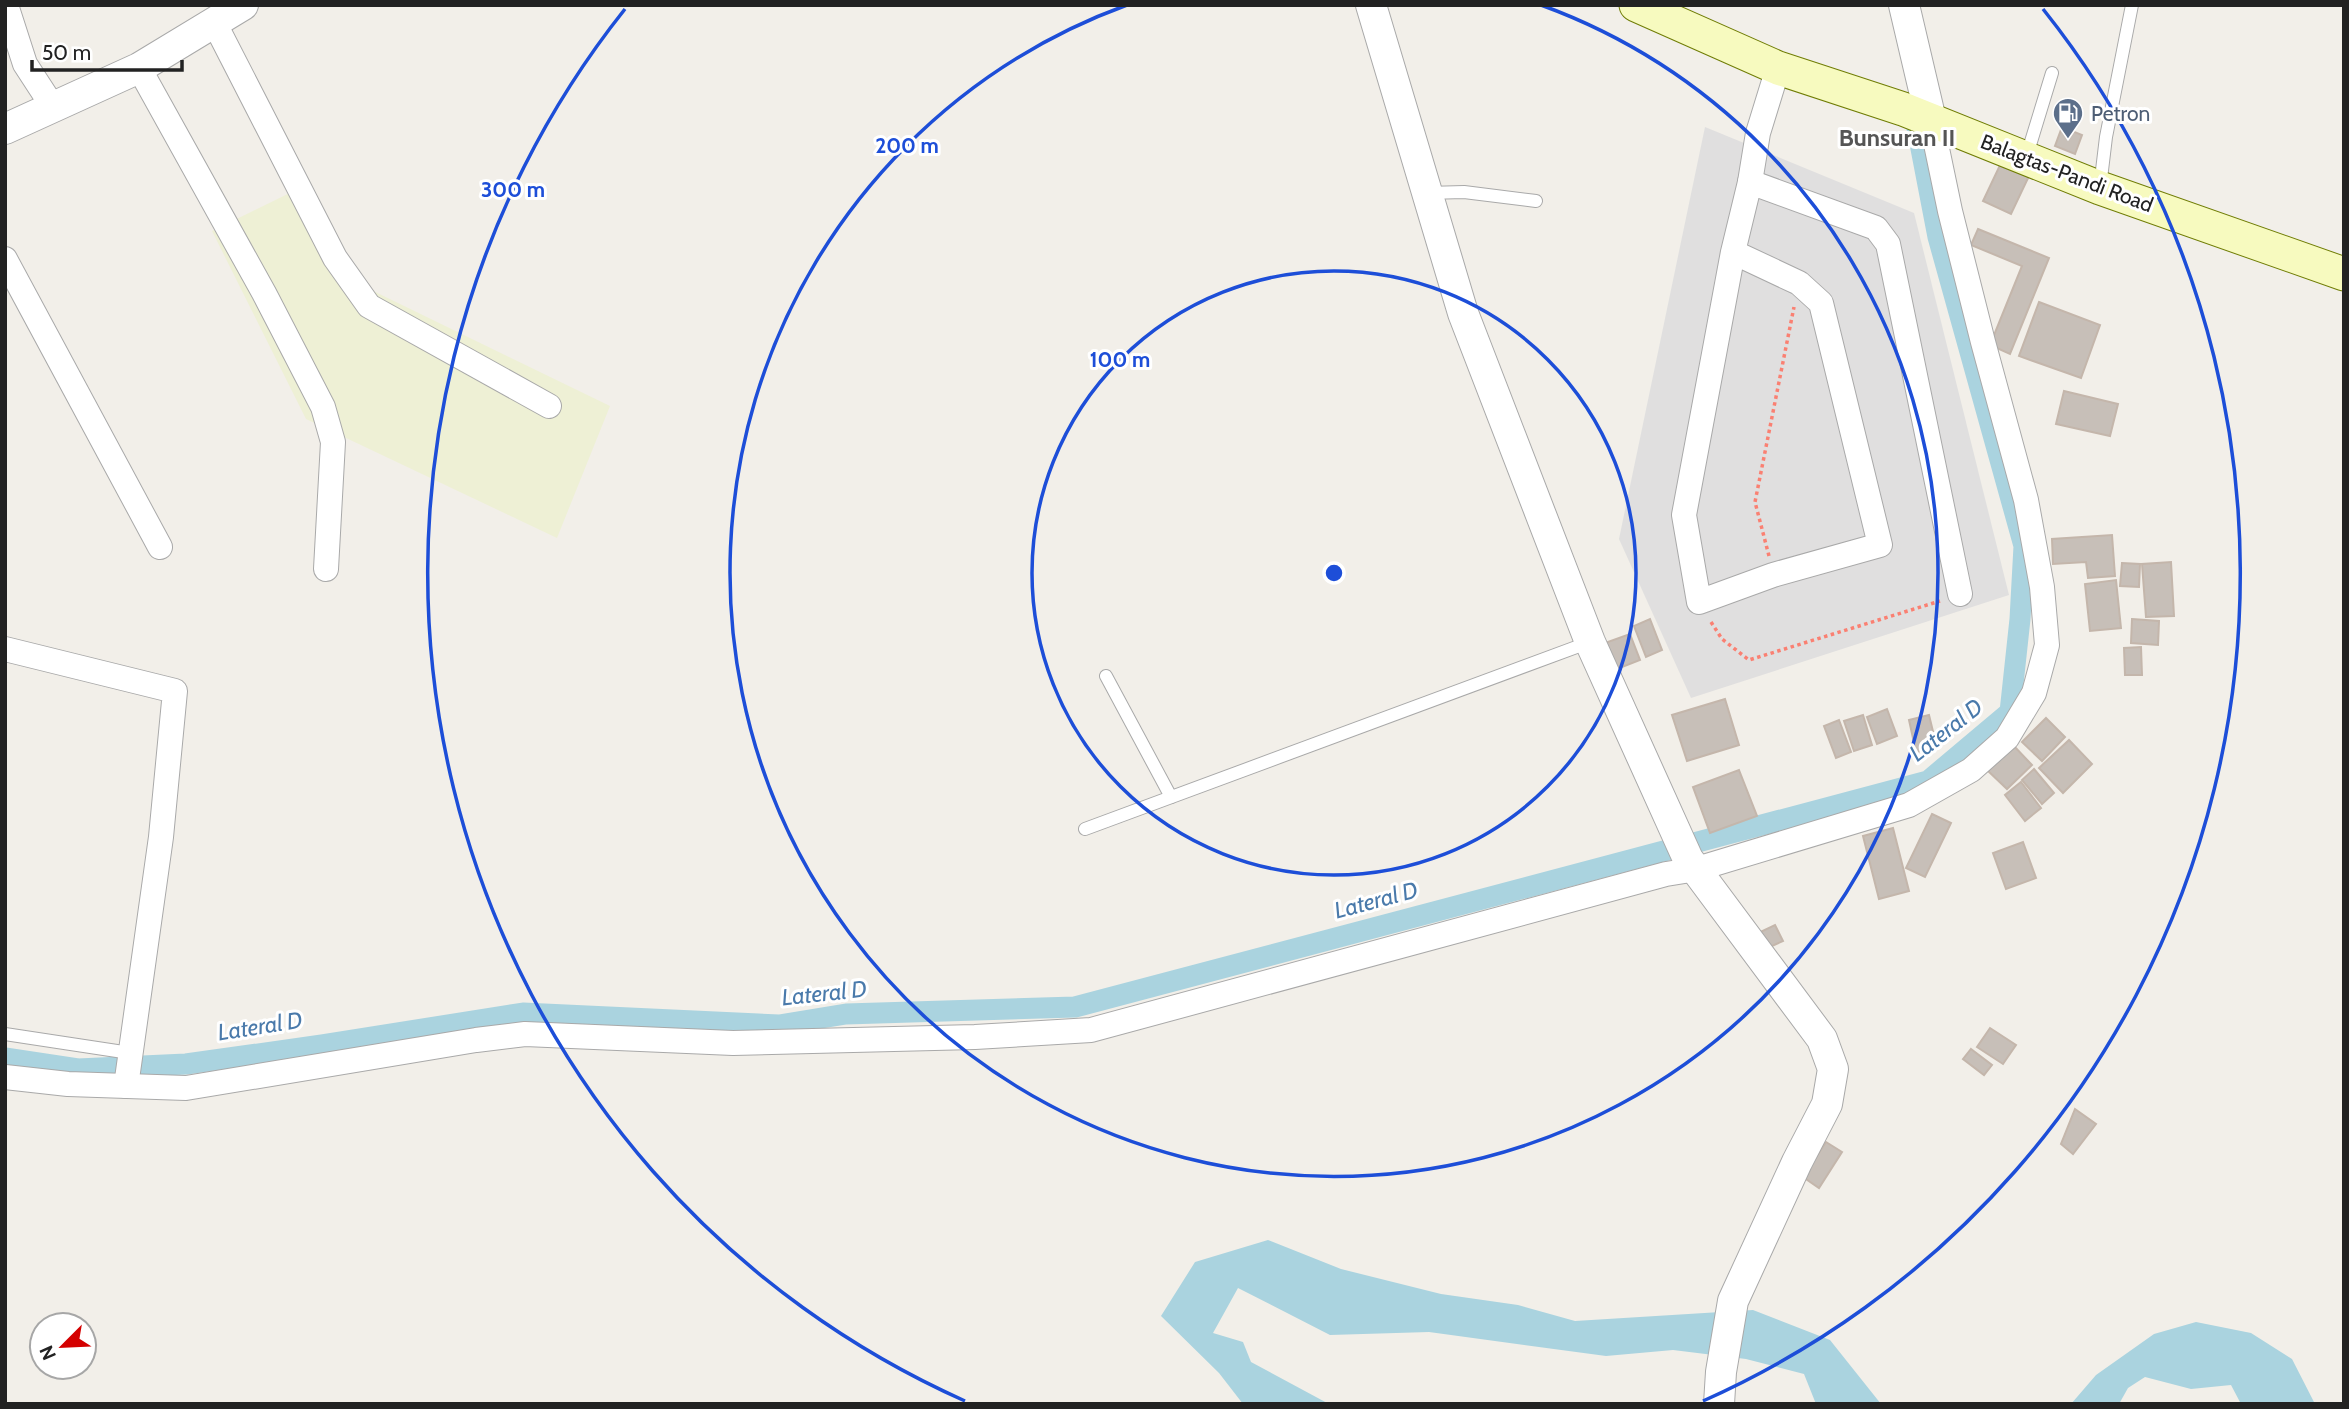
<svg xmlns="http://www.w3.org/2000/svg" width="2349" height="1409" viewBox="0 0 2349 1409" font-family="Cabin,sans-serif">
<rect width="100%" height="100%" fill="#f2efe9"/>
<polygon fill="#e0dfdf" points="1705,127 1914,213 2009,595 1691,698 1619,539"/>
<polygon fill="#eef0d5" points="306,185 361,285 610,406 557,538 306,419 212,231"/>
<g fill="#aad3df">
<polygon points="1268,1240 1341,1269 1441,1294 1518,1305 1575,1321 1753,1310 1830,1340 1881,1404 1816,1404 1804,1374 1746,1359 1673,1350 1606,1356 1429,1332 1330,1335 1238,1288 1213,1333 1243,1342 1251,1362 1329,1404 1243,1404 1219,1373 1161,1316 1195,1262"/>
<polygon points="2196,1322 2251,1333 2292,1359 2315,1404 2241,1404 2231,1385 2191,1389 2145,1377 2128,1388 2119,1404 2071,1404 2096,1375 2154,1334"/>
</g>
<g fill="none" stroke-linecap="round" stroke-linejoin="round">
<polyline stroke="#aad3df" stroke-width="21" points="5,1058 78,1069 186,1064 322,1045 523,1013 779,1025 846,1014 1075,1007 1928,781 2010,712 2020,619 2024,546 1938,237 1913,107"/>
</g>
<g fill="#c7bfb8" stroke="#c4b6ab" stroke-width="2">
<polygon points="2062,127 2082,135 2075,154 2055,146"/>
<polygon points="2001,163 2029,176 2011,214 1983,201"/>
<polygon points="1978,229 2049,258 2010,354 1990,345 2022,266 1971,245"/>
<polygon points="2039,302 2100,325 2081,378 2019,356"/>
<polygon points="2064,391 2118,404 2110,436 2056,424"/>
<polygon points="2112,535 2115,576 2088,578 2086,562 2053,564 2052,539"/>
<polygon points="2171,562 2174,616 2146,617 2142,564"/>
<polygon points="2122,563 2140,564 2139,587 2120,586"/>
<polygon points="2116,580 2121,628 2090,631 2085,584"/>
<polygon points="1650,619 1662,650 1646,657 1634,626"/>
<polygon points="2132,619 2159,621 2158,645 2131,643"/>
<polygon points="1630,634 1640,660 1612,671 1602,644"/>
<polygon points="2141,647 2142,675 2125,675 2124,648"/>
<polygon points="1725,699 1739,745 1687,761 1672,715"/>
<polygon points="1887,709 1897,736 1877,744 1867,717"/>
<polygon points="1863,715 1872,745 1854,751 1844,721"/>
<polygon points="1929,715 1937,748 1916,752 1909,720"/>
<polygon points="2046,718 2065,737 2042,761 2022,742"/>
<polygon points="1839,720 1851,752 1836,758 1824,726"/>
<polygon points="2069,740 2092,764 2063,793 2039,768"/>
<polygon points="2012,744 2032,765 2007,789 1987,770"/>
<polygon points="2034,769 2054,793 2042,804 2022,780"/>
<polygon points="1739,770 1757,816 1710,833 1693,787"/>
<polygon points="2021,782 2041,808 2025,821 2005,795"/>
<polygon points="1932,814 1951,823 1925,877 1906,868"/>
<polygon points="1893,828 1909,891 1879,899 1863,836"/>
<polygon points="2023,842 2036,878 2006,889 1993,853"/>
<polygon points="1775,925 1783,941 1761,951 1754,935"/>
<polygon points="1990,1028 2016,1045 2003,1064 1977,1047"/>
<polygon points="1971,1049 1992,1065 1984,1075 1963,1059"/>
<polygon points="2075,1109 2096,1124 2073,1154 2061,1144"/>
<polygon points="1826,1142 1842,1152 1819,1188 1803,1177"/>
</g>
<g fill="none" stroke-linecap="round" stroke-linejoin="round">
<g stroke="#a9a9a9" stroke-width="14">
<g id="service">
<polyline points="2026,158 2052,73"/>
<polyline points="2100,187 2106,137 2132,5"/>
<polyline points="1427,193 1464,192 1536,201"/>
<polyline points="1106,676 1171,797"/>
<polyline points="1085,829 1590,642"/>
<polyline points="5,1034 130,1053"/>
</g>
</g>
<g stroke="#a9a9a9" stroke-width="26">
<g id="minor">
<polyline points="6,5 25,64 53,107"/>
<polyline points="214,22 335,258 369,306 549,406"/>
<polyline points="139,68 264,293 323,407 333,442 326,569"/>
<polyline points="1750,182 1758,133 1778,68"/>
<polyline points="1733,252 1799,283 1821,303 1880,545 1773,575 1699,602 1684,515 1733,252 1750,182 1876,228 1888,244 1960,594"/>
<polyline points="5,259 160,547"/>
<polyline points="5,649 175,691 161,837 126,1086"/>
<polyline points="5,1077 68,1084 186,1088 476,1040 525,1034 733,1043 975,1037 1091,1030 1666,874 1697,869 1909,805 1971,770 2007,738 2034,693 2047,645 2042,587 2026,500 1983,342 1950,211 1931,120"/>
</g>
</g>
<g stroke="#a9a9a9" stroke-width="32">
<g id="tertiary">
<polyline points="1371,5 1463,313 1590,642 1688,859 1822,1039 1833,1069 1827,1104 1797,1162 1733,1301 1721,1372 1719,1404"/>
<polyline points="1904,5 1931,120"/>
<polyline points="5,129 139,68 243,5"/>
</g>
</g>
<g stroke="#707d05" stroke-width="35">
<polyline id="secondary" points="1636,5 1778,68 1903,109 2100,188 2344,274"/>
</g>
<g stroke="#fa8072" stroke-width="3.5" stroke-dasharray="3.5 3.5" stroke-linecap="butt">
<polyline points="1769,556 1755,502 1794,307"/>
<polyline points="1711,622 1722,639 1749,660 1940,601"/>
</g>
<use href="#service" stroke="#fff" stroke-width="12"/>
<use href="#minor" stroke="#fff" stroke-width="24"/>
<use href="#tertiary" stroke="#fff" stroke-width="30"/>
<use href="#secondary" stroke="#f7fabf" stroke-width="33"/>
</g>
<g fill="none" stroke="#1d4ed8" stroke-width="3.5">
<circle cx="1334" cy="573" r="302"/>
<path d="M1541 5A604 604 0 1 1 1127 5"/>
<path d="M965 1401A906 906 0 0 1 625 9M2043 9A906 906 0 0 1 1703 1401"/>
</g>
<defs>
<g id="fuel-pin" transform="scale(1.575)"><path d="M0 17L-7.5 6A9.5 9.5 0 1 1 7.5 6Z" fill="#5c6f8a" stroke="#fff"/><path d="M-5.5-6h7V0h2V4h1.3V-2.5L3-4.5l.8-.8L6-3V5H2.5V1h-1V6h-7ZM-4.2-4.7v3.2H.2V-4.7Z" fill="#fff"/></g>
</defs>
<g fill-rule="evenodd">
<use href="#fuel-pin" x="2068" y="113"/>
</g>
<g text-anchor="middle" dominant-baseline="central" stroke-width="6" stroke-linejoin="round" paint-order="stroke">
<g font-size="21" fill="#4e5e75" stroke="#fff" text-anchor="start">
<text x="2091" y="113">Petron</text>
</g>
<g font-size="21" fill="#222" stroke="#fff">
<text transform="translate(2067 173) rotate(21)">Balagtas-Pandi Road</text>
</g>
<g font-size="23" font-style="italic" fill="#4a7aab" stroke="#fff">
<text transform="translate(1946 730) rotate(-38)">Lateral D</text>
<text transform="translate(1376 900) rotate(-15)">Lateral D</text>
<text transform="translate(824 993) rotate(-6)">Lateral D</text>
<text transform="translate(260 1026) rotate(-9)">Lateral D</text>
</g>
<g font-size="24" font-weight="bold" fill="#555" stroke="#fff">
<text x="1897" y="137">Bunsuran II</text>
</g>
</g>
<circle cx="1334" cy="573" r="10" fill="#1d4ed8" stroke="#fff" stroke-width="3.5"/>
<g font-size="21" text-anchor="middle" font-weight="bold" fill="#1d4ed8" stroke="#fff" stroke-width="6" stroke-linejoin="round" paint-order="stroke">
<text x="907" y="153">200 m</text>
<text x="513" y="197">300 m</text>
<text x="1120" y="367">100 m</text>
</g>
<rect width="2349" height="1409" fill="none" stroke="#222222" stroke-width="14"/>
<g transform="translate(63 1346) rotate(246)"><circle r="33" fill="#ffffff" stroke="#a7a7a7" stroke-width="2"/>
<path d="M0-5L12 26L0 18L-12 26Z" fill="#d40000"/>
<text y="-10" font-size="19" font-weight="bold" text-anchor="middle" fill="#222222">N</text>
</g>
<path d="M32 60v10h150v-10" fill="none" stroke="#222222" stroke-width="3.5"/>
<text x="42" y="60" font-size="21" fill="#222222" stroke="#ffffff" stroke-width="5" paint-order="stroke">50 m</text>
</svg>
